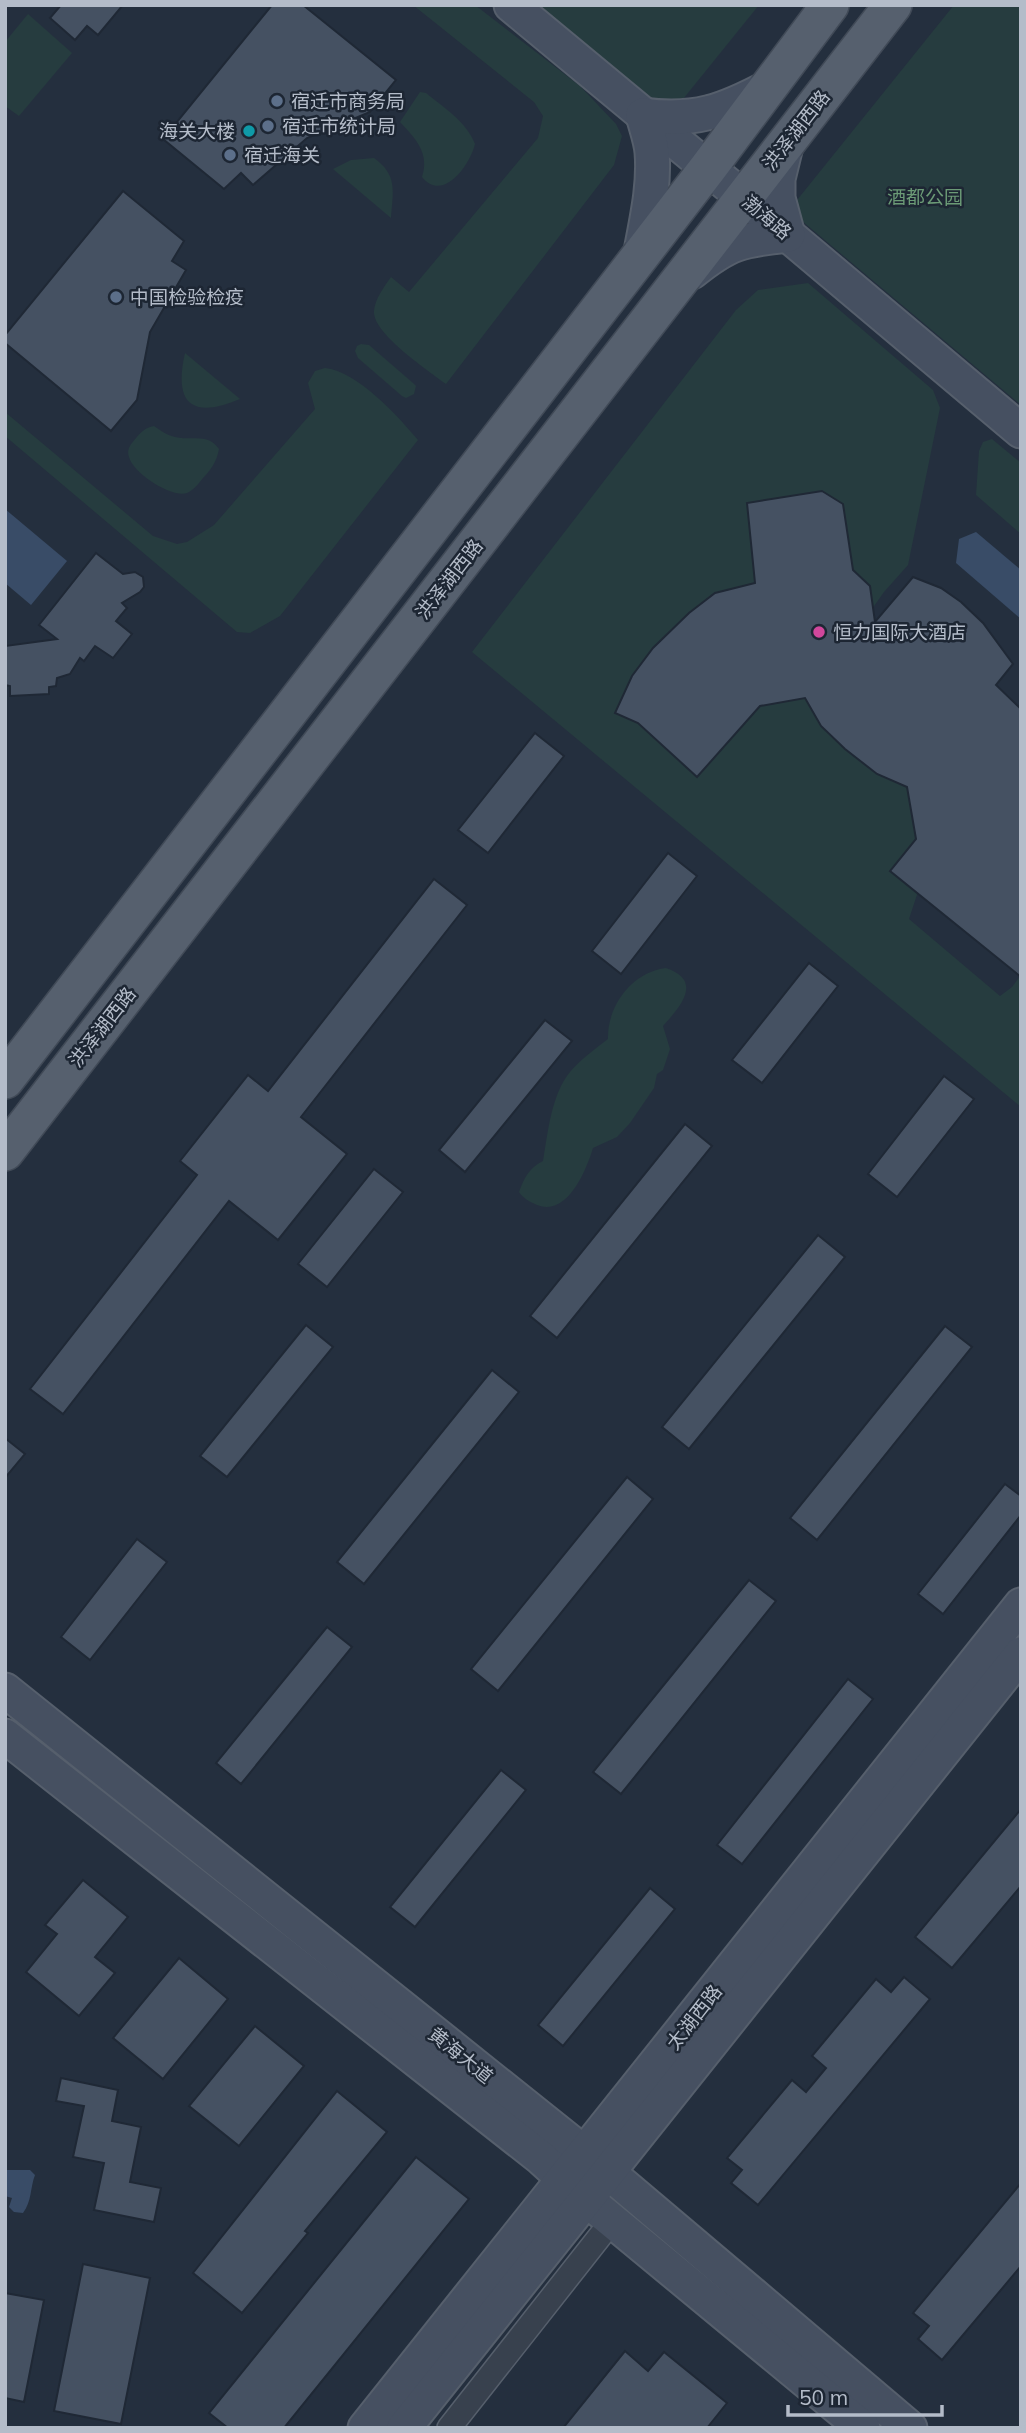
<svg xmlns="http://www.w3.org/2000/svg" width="1026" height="2433" viewBox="0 0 1026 2433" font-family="Mulish,'Noto Sans SC',sans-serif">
<rect width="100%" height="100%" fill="#242f3e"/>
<g fill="#263c3f">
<path d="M413 5H475L580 86 616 124 622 136 614 165 446 384C429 371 372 333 374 311 375 299 384 287 391 277L409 292 538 138 543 116 534 102Z"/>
<polygon points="537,5 759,5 671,114"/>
<polygon points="954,5 1021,5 1021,405 789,210"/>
<polygon points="28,14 72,53 19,116 5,106 5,42"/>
<path d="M420 92 426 93C444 108 466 121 475 144 470 165 443 203 422 177 430 153 415 138 400 122Z"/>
<path d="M374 158C398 175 393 192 391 218L333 169 351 160Z"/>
<polygon points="808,283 933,390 940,408 908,565 884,592 838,657 941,822 909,919 1000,996 1012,987 1021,975 1021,1107 472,652 736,310 758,290"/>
<polygon points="361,344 369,345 413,383 416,386 414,394 406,398 402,396 358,358 355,351 357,346"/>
<path d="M185 353 240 399C193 419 173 405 185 353Z"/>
<path d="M325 368C357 371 398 416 418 440L280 616 250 633 237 632 5 436V412L153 536 177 544 187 542 214 525 315 409 308 383 315 371Z"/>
<path d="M154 426C161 431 167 435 175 437 192 441 208 433 219 449 217 461 211 470 203 478 199 483 194 490 187 493 171 498 133 473 129 457 126 449 131 444 136 438 142 431 145 428 154 426Z"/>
<polygon points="992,439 1021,463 1021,534 976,495 979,451 983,442"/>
<path d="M666 968C704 981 680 1007 663 1026L670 1049 663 1070 657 1074 654 1088 630 1123 617 1137 593 1148C586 1171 567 1217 537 1205 530 1202 523 1198 519 1192 524 1178 530 1167 543 1161 548 1133 551 1095 570 1072 581 1059 595 1049 608 1039 607 1006 632 972 666 968Z"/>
</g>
<g fill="#394c67">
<polygon points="5,509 67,561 31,605 5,583"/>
<polygon points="976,532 1021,570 1021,619 956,563 959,539"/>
<path d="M5 2170H30L35 2175C30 2188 32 2201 23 2213L14 2212 9 2207 12 2198 5 2196Z"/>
</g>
<g fill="#455162" stroke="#1f2835" stroke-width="2">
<polygon points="61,5 123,5 98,35 87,26 75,40 50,18"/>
<polygon points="272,5 303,5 396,80 370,112 307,138 253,185 241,173 224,189 163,139"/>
<polygon points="123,191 184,241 172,261 186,270 150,332 137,400 111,431 5,343 5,335"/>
<polygon points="822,491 843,504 853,570 870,586 875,622 913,577 941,588 961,602 983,623 1013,664 996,685 1021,709 1021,977 890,871 916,839 907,787 877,774 845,749 821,726 805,698 760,706 697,777 638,723 615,713 632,676 653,648 689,613 715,593 755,583 747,503"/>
<polygon points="96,553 123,574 135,572 143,577 144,587 140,592 122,603 127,608 116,621 132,634 113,658 95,646 84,661 80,658 70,674 57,678 56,686 49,687 49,694 10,696 10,686 5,685 5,646 57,639 39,625"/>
<polygon points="535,733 564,756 488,853 458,830"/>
<polygon points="668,853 697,876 621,974 592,951"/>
<polygon points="434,879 467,905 301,1117 347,1154 278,1240 229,1201 63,1414 30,1389 197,1175 180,1161 248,1075 268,1091"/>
<polygon points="809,963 838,986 762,1083 732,1060"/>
<polygon points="545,1020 572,1041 465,1172 439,1150"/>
<polygon points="944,1076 974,1099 897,1197 868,1174"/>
<polygon points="685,1124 712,1146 557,1338 530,1316"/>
<polygon points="374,1169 403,1192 327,1287 298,1264"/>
<polygon points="818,1235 845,1257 689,1449 662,1427"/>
<polygon points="306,1325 333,1347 227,1477 200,1456"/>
<polygon points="945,1326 972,1347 817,1540 790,1518"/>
<polygon points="492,1370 519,1392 364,1584 337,1562"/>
<polygon points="5,1438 25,1454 5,1478"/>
<polygon points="627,1477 653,1499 498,1691 471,1669"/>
<polygon points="1005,1484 1021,1496 1021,1515 943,1614 918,1594"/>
<polygon points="137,1539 167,1562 90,1660 61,1637"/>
<polygon points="749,1580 776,1601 621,1794 593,1772"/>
<polygon points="327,1627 352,1647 241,1784 216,1763"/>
<polygon points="848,1679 873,1699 742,1864 717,1845"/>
<polygon points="501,1770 526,1790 415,1927 390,1907"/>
<polygon points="1021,1809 1021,1886 952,1968 915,1937"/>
<polygon points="83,1880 128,1917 95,1957 115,1973 79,2016 26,1972 57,1934 45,1925"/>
<polygon points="650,1888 675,1909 563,2046 538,2025"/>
<polygon points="179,1958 228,1999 163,2079 113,2038"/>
<polygon points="904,1977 930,1999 758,2205 731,2183 742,2170 727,2158 792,2080 806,2092 826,2068 812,2056 876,1979 891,1992"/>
<polygon points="255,2026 304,2066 239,2146 189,2106"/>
<polygon points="61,2078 118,2090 112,2121 141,2127 130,2182 161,2188 154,2222 94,2210 104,2163 73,2157 84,2106 56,2101"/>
<polygon points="337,2091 387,2132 305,2231 308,2233 242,2313 193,2273"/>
<polygon points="416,2157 469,2199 284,2428 228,2428 209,2413"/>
<polygon points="1021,2183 1021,2266 942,2360 918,2339 929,2326 913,2313"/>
<polygon points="83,2264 150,2278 121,2424 54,2411"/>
<polygon points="5,2293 44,2300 24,2402 5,2398"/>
<polygon points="625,2351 648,2371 664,2352 727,2403 707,2428 563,2428"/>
</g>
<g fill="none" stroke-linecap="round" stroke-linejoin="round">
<g stroke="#565f6c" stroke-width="26">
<polyline id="street" points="449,2428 612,2221"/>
</g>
<g stroke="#565f6c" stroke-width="37">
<g id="secondary">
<polyline points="511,5 744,198 1021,431"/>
<path d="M640 257C646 223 655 187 652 152 651 140 646 127 643 115 695 122 724 111 769 87"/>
<path d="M692 272C729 242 742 240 788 235L778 198V179L787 142"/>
<polyline points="5,1690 609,2173 910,2428"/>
<polyline points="5,1736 541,2158 587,2200 863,2428"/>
<polyline points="365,2428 1021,1605"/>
<polyline points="404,2428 1021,1654"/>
</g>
</g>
<g stroke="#414a57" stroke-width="40">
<g id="primary">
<polyline points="5,1080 708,168 830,5"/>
<polyline points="5,1152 893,5"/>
</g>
</g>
<use href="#street" stroke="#38414e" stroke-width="23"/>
<use href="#secondary" stroke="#465061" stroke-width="33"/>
<use href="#primary" stroke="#56606e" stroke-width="37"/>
</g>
<g fill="#5c6f8a" stroke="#1d2633" stroke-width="2.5">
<circle cx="277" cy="101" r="7"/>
<circle cx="268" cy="126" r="7"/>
<circle cx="230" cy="155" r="7"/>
<circle cx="116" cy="297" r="7"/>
</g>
<circle fill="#0f9aa8" stroke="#1d2633" stroke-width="2.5" cx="249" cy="131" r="7"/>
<circle fill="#d1479c" stroke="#1d2633" stroke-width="2.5" cx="819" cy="632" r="7"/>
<g text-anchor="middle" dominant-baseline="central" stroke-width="5" stroke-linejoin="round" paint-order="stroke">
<g font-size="19" fill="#b4bcc9" stroke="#1d2633" text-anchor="start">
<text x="291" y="101">宿迁市商务局</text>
<text x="282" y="126">宿迁市统计局</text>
<text x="235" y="131" text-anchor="end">海关大楼</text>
<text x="244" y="155">宿迁海关</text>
<text x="130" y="297">中国检验检疫</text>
<text x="833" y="632">恒力国际大酒店</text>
</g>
<g font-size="19" fill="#b4bcc9" stroke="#1d2633">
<text transform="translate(796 130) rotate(-52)">洪泽湖西路</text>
<text transform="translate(767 217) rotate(40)">渤海路</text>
<text transform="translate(449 579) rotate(-52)">洪泽湖西路</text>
<text transform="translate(102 1027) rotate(-52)">洪泽湖西路</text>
<text transform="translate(694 2017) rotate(-52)">太湖西路</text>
<text transform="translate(461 2055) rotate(39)">黄海大道</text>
</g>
<g font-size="19" fill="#6b9a76" stroke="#1d2633">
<text x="925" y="197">酒都公园</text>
</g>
</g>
<rect width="1026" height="2433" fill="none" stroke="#b4bcc9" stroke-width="14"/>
<path d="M788 2405v10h154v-10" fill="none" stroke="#b4bcc9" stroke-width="3.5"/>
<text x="799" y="2405" font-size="21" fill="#b4bcc9" stroke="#1d2633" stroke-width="5" paint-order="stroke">50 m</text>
</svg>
